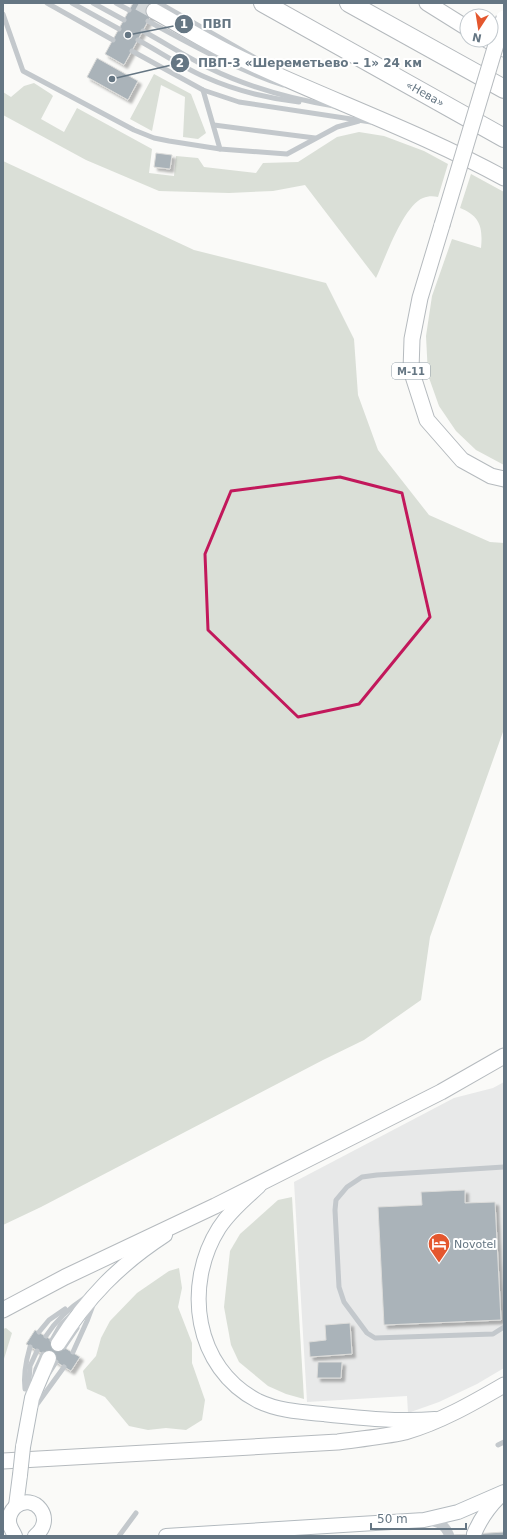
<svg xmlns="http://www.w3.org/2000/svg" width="507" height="1539" viewBox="0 0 507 1539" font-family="'DejaVu Sans',sans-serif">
<defs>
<filter id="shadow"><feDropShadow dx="3.5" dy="3.5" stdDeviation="1" flood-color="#0004"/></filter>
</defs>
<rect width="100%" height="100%" fill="#fafaf8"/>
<polygon fill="#e8e9e9" points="504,1082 504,1368 477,1384 439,1402 408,1413 407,1396 307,1402 294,1182 454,1098 493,1088"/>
<g fill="#dadfd7">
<polygon points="154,74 191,94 206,133 198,139 183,137 185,97 161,85 152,131 130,119"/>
<path d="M34 83 51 94 53 96 41 119 64 132 77 108 152 149 149 173 174 176 176 156 198 158 204 167 256 173 263 163 298 162 337 137 359 132 384 136 424 151 448 164 438 197C433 196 428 196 423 198 403 206 385 259 376 278L305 185 273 191 229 193 159 191 86 160 3 115V92L11 97 24 86Z"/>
<polygon points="3,161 194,250 326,283 354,339 358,395 378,450 429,515 490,542 504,543 504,729 430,937 421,1000 364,1040 323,1060 41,1207 3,1225"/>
<path d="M471 174 504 192V465L476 450 456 431 439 406 428 375 426 336 432 296 452 239 481 248C483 227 480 216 460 208Z"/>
<polygon points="292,1197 304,1399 286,1394 268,1386 239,1362 231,1345 224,1307 230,1251 240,1234 278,1200"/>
<polygon points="179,1268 182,1288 178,1307 192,1343 192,1363 205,1400 202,1420 186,1430 166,1428 148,1430 129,1426 105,1397 87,1389 83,1371 96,1356 101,1338 110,1321 137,1293 169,1271"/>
<polygon points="6,1328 12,1333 3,1362 3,1329"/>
</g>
<g fill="#aab3b9" stroke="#dcdcda" filter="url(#shadow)">
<polygon points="133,3 158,3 124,65 105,54"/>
<polygon points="97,58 138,81 128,100 87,77"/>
<polygon points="156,153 172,155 170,169 154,167"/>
<polygon points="465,1190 465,1203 495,1202 501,1320 384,1325 378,1207 422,1205 421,1192"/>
<polygon points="350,1323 352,1354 310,1357 309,1342 326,1340 325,1325"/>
<polygon points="35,1330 80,1357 71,1371 26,1344"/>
<polygon points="318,1362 342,1362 341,1378 317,1378"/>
<polygon points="504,1532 504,1536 425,1536 474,1534"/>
</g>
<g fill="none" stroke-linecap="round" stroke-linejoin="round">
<polyline stroke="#d5d9db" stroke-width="15" stroke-dasharray="15 8" stroke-linecap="butt" points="139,3 154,11"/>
<g stroke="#b3babf" stroke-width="16">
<g id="secondary">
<path d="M259 1186C245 1199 230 1211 219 1228 183 1285 194 1368 258 1401 279 1411 301 1412 323 1414 361 1418 398 1422 435 1419"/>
<path d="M58 1344C87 1298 119 1265 165 1235"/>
<polyline points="23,1447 32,1398 49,1358"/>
<polyline points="16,1506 20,1475"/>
<path d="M474 1534C480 1520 487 1509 498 1498"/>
<path d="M15 1536C13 1531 9 1527 9 1521 9 1516 11 1511 15 1507 34 1491 57 1519 35 1536"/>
<polyline points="166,1536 424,1520 458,1512 504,1492"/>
</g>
</g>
<g stroke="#b5babe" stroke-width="17">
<g id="primary">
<polyline points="427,3 467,28"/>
<path d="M154 11C183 27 211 45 242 59 329 100 420 132 504 178"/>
<polyline points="487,40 504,49"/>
<polyline points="442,225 420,298 412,339 411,370 427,420 462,460 491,476 504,479"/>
<polyline points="3,1310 65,1277 215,1206 441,1092 504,1056"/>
<path d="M3 1461 338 1442C360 1439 383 1437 405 1432 440 1422 473 1403 504 1385"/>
</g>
</g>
<g stroke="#b4b9bd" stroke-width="20">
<g id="highway">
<polyline points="263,3 504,138"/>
<polyline points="349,3 504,89"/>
</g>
</g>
<g stroke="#c3c8cc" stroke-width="5">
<polyline points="47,3 113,40"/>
<polyline points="72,3 119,29"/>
<polyline points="93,3 124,20"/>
<polyline points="116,3 129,10"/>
<polyline points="159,3 257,59"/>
<polyline points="3,14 23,71 134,130 154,138 169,141 220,149"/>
<path d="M148 21C192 45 235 69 283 85"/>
<path d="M143 31C165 43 187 57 209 68 248 87 291 99 334 106"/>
<path d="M138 40C160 52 182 67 205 77 236 91 266 98 299 102"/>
<polyline points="132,51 203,90 239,102 371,122"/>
<polyline points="203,90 220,149 287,154 337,127 359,121"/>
<polyline points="214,125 315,138"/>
<polyline points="504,1167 377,1175 362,1177 347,1187 336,1200 335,1210 339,1287 344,1302 367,1333 375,1338 493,1334 504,1327"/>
<polyline points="39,1332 49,1320 65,1309"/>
<path d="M46 1336C57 1319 69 1308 86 1297"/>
<polyline points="52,1340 61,1324 70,1316"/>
<polyline points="64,1347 77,1328"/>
<polyline points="73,1352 87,1321 93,1305"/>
<polyline points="49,1373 56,1362"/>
<polyline points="34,1379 36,1369 43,1354"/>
<path d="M25 1389C23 1374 26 1361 30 1347"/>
<polyline points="28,1396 30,1366 37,1351"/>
<polyline points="35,1407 64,1367"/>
<polyline points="498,1445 504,1442"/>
<polyline points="119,1536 136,1513"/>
</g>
<path stroke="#c3c8cc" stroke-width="10" d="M428 1520C438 1522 445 1524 449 1535"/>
<use href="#secondary" stroke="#fff" stroke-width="14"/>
<use href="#primary" stroke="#fff" stroke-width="15"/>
<use href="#highway" stroke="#fff" stroke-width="18"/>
<g stroke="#b3babf" stroke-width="16" stroke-linecap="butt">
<polyline id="secondary-bridge" points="20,1475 23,1447"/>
</g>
<g stroke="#b5babe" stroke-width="17" stroke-linecap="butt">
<polyline id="primary-bridge" points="442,225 504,18"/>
</g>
<use href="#secondary-bridge" stroke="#fff" stroke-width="14"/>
<use href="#primary-bridge" stroke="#fff" stroke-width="15"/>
</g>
<path fill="none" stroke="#c2185b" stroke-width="3" stroke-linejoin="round" d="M340 477 402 493 430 617 359 704 298 717 208 630 205 554 231 491Z"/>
<defs>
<g id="hotel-pin" transform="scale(1.15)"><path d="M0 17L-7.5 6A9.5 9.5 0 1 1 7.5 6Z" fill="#e4572e" stroke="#fff"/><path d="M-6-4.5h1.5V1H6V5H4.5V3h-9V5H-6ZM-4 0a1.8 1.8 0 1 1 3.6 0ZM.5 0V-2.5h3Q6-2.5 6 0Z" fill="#fff"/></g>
</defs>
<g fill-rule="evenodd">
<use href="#hotel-pin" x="439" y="1244"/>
</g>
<g text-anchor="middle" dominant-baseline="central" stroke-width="4" stroke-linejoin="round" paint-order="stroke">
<rect fill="#fff" stroke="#939fa8" stroke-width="1" x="392" y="363" width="38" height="16" rx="3"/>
<g font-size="10" font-weight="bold" fill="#657683">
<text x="411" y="371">М-11</text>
</g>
<g font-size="11" fill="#657683" stroke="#fff">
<text transform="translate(425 94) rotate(29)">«Нева»</text>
</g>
<g font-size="11" fill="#657683" stroke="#fff" text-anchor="start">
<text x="454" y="1244">Novotel</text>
</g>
</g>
<path fill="none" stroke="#657683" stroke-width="1.5" d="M128 35L184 24M112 79L180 63"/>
<g fill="#657683" stroke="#fff" stroke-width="1.5">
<circle cx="128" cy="35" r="4"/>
<circle cx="112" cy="79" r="4"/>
<circle cx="184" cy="24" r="10"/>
<circle cx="180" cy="63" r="10"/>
</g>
<g font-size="12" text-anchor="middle" font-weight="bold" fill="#fff">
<text x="184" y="28">1</text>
<text x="180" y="67">2</text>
</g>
<g font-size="12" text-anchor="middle" font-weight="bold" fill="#657683" stroke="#fff" stroke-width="4" stroke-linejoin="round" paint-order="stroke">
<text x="217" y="28">ПВП</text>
<text x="310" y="67">ПВП-3 «Шереметьево – 1» 24 км</text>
</g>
<rect width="507" height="1539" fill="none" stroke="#657683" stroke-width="8"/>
<g transform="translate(479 28) rotate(192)"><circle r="19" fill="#ffffff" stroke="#c1c8cd"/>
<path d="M0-3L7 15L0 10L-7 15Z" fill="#e4572e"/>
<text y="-6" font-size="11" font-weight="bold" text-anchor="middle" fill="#657683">N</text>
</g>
<path d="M371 1523v6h95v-6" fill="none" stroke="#657683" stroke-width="2"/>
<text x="377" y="1523" font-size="12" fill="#657683" stroke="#ffffff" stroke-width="3" paint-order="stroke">50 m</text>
</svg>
